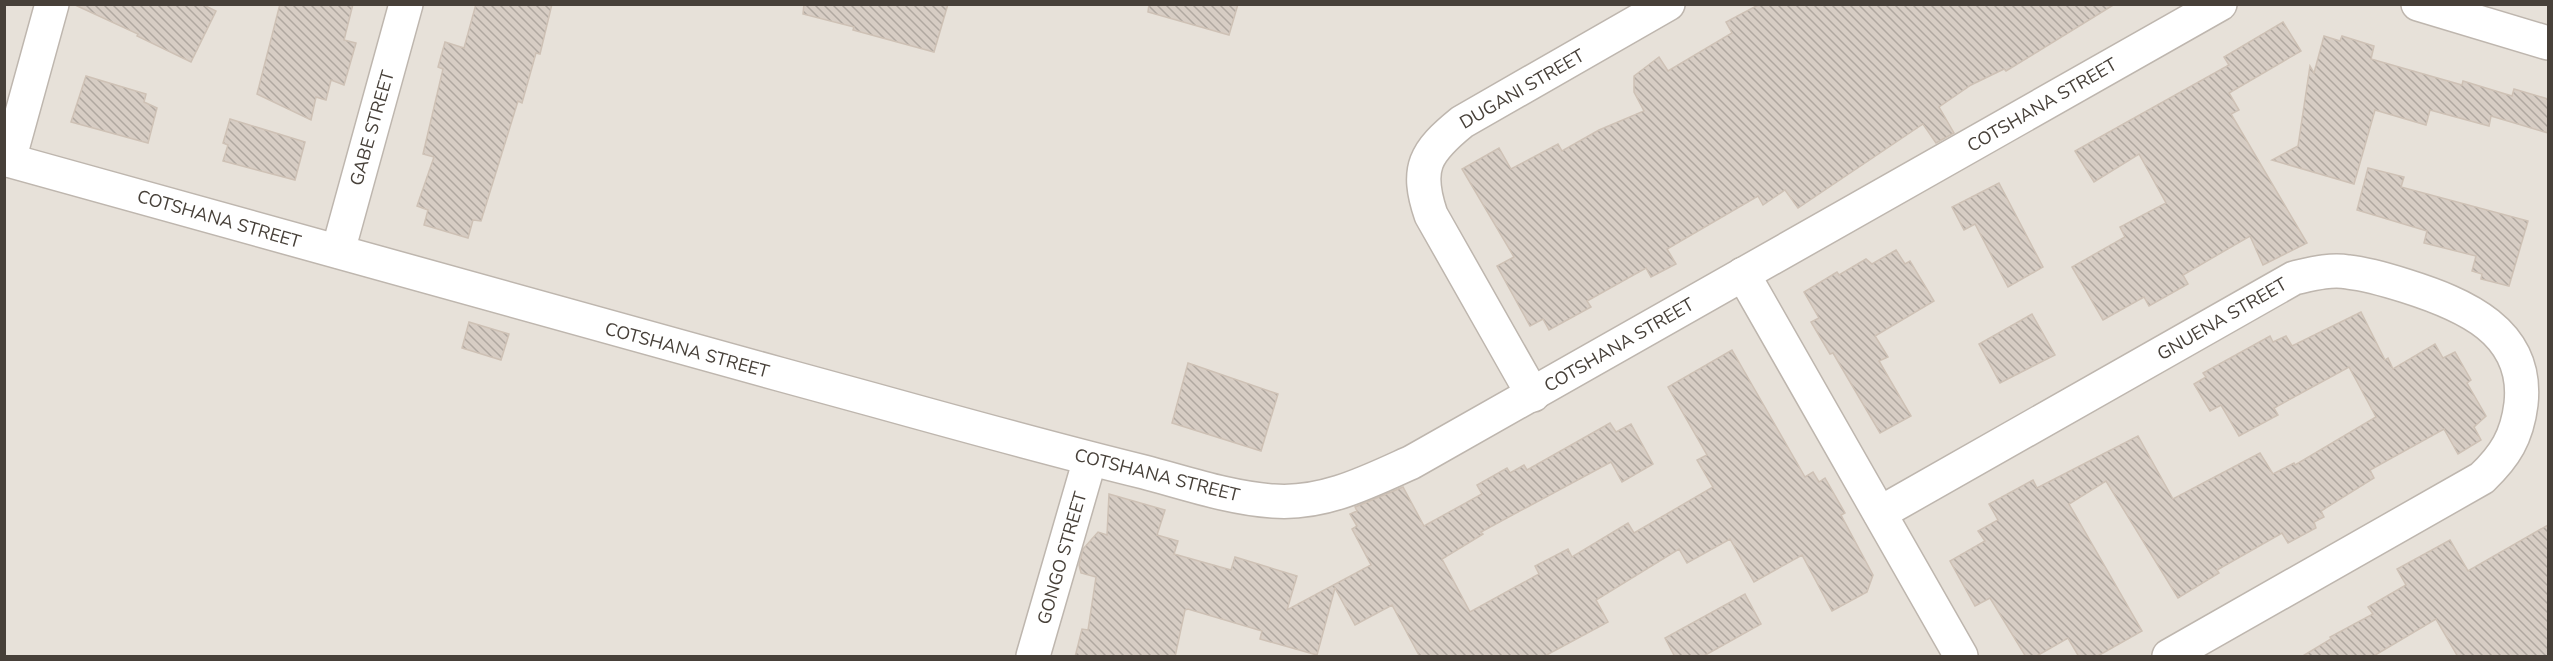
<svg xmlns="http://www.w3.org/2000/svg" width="2553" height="661" viewBox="0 0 2553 661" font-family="'Nunito Sans',sans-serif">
<defs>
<pattern id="building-back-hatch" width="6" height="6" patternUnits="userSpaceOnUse" patternTransform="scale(1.5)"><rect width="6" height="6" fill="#d7cdc4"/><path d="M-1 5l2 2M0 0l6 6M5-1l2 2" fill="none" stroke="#b0a8a0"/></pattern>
</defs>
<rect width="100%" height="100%" fill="#f4f0eb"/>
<rect fill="#e7e1d9" x="5" y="5" width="2543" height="651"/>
<g fill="url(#building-back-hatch)" stroke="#cec1b5" stroke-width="1.5">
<polygon points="73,4 202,4 216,11 191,62 137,36 138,34"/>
<polygon points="280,4 353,4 344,40 356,43 344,85 331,80 326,100 316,97 311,120 257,94"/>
<polygon points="476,4 552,4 540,54 536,53 522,103 518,101 481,221 473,220 468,238 424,225 428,210 417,206 434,157 423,154 443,69 438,67 445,42 464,48"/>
<polygon points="804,4 948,4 934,52 853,30 854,27 803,14"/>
<polygon points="1149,4 1238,4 1229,35 1148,12"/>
<polygon points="1760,4 2115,4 2006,71 2004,69 1971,85 1939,107 1954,133 1936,143 1923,124 1798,208 1785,190 1763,205 1758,196 1667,249 1676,264 1651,277 1646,268 1587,301 1591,307 1549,330 1543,319 1530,326 1497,266 1514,257 1462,169 1499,148 1511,169 1558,144 1562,151 1599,130 1644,111 1634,92 1634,76 1659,57 1668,71 1732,33 1726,22"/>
<polygon points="2283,22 2301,51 2229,93 2239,110 2231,114 2307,243 2263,265 2250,236 2183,275 2188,284 2149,306 2144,297 2103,320 2072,267 2125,237 2120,227 2166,203 2139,154 2094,182 2075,151 2229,65 2224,57"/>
<polygon points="2324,36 2340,41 2342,36 2374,46 2371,59 2462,85 2463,81 2512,96 2514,89 2548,99 2548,133 2491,116 2489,126 2430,110 2426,125 2375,110 2354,184 2272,160 2298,146 2310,66 2314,73"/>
<polygon points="86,76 146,94 144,102 157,108 148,143 71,122"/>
<polygon points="230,119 305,142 295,180 223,161 228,145 223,143"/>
<polygon points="2368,168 2404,177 2401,187 2528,221 2509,286 2481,279 2482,274 2472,271 2476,256 2424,243 2427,231 2357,210"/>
<polygon points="1999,183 2043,267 2008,287 1975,224 1964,230 1952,207"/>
<polygon points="1896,250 1905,264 1910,261 1934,301 1875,336 1888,357 1879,361 1911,416 1880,433 1833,353 1830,354 1811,322 1819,318 1804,292 1837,272 1839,275 1866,259 1872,264"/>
<polygon points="2361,312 2385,360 2388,358 2393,369 2435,344 2443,358 2455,352 2471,380 2467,383 2486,416 2474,427 2481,440 2458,454 2444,429 2370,470 2374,478 2321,511 2324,517 2314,522 2316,528 2288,543 2282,533 2217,570 2219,573 2178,598 2106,481 2069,504 2142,631 2096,657 2079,657 2068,638 2035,657 2026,657 1990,598 1975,606 1950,561 1985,541 1978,531 1998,520 1989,504 2033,480 2037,488 2138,436 2173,499 2260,453 2273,474 2294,463 2295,465 2376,417 2349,367 2274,408 2278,415 2239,436 2221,405 2210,411 2194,384 2206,377 2203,373 2270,336 2273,342 2286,336 2292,346"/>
<polygon points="2032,314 2055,355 2000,383 1979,344"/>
<polygon points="469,322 509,334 501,360 462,348"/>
<polygon points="1732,350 1805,477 1813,472 1819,482 1825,478 1845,513 1841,515 1873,575 1867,592 1832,611 1802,555 1754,582 1730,539 1687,563 1679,549 1596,600 1608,622 1543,657 1420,657 1392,605 1355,625 1335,588 1317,655 1260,639 1262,631 1188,609 1185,610 1175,657 1075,657 1082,629 1088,630 1096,577 1081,573 1079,565 1083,549 1098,532 1107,535 1109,494 1165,510 1157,535 1178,541 1174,554 1231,570 1235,557 1297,576 1287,610 1371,565 1352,529 1357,526 1350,514 1357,511 1355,507 1403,487 1424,526 1482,494 1477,485 1507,468 1510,473 1524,465 1527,470 1610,423 1616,432 1631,424 1653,464 1622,482 1611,462 1481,532 1483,534 1442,559 1470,612 1539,574 1535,566 1568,549 1572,557 1628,523 1634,533 1713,487 1697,460 1707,455 1668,387"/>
<polygon points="1188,363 1278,394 1261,451 1172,423"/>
<polygon points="2548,525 2548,657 2458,657 2436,619 2372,657 2301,657 2331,639 2330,637 2373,614 2368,607 2406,585 2397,569 2450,540 2468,571"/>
<polygon points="1745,594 1761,624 1702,657 1675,657 1665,638"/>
</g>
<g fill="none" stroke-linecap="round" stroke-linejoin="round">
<g stroke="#beb6ae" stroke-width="36">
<g id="minor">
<polyline points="2418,4 2548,43"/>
<path d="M4 159C295 239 584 321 874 400 964 425 1054 450 1144 472 1186 483 1229 498 1273 501 1323 505 1368 482 1412 462L2220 4"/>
<polyline points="9,160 52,4"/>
<polyline points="338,251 406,4"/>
<polyline points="1743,274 1961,656"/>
<path d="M1533 395 1431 215C1415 168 1425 152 1462 122L1668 4"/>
<path d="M1880 513 2294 278C2312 274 2330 269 2348 272 2367 274 2387 280 2406 286 2463 304 2529 331 2521 404 2517 437 2505 456 2482 478L2169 656"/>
<polyline points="1033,656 1090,459"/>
</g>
</g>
<use href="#minor" stroke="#fff" stroke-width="33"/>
</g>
<g text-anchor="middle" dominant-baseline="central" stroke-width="6" stroke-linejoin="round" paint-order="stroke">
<g font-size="18" fill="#474039" stroke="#fff">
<text transform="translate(1522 89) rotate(-30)">DUGANI STREET</text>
<text transform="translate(2042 105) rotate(-30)">COTSHANA STREET</text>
<text transform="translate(372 128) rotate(-74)">GABE STREET</text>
<text transform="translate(219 219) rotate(16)">COTSHANA STREET</text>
<text transform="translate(2222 319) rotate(-30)">GNUENA STREET</text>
<text transform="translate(1619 345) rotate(-30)">COTSHANA STREET</text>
<text transform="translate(687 350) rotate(15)">COTSHANA STREET</text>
<text transform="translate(1157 475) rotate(14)">COTSHANA STREET</text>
<text transform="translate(1062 558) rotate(-74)">GONGO STREET</text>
</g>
</g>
<rect width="2553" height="661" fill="none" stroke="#474039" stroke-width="12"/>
</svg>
